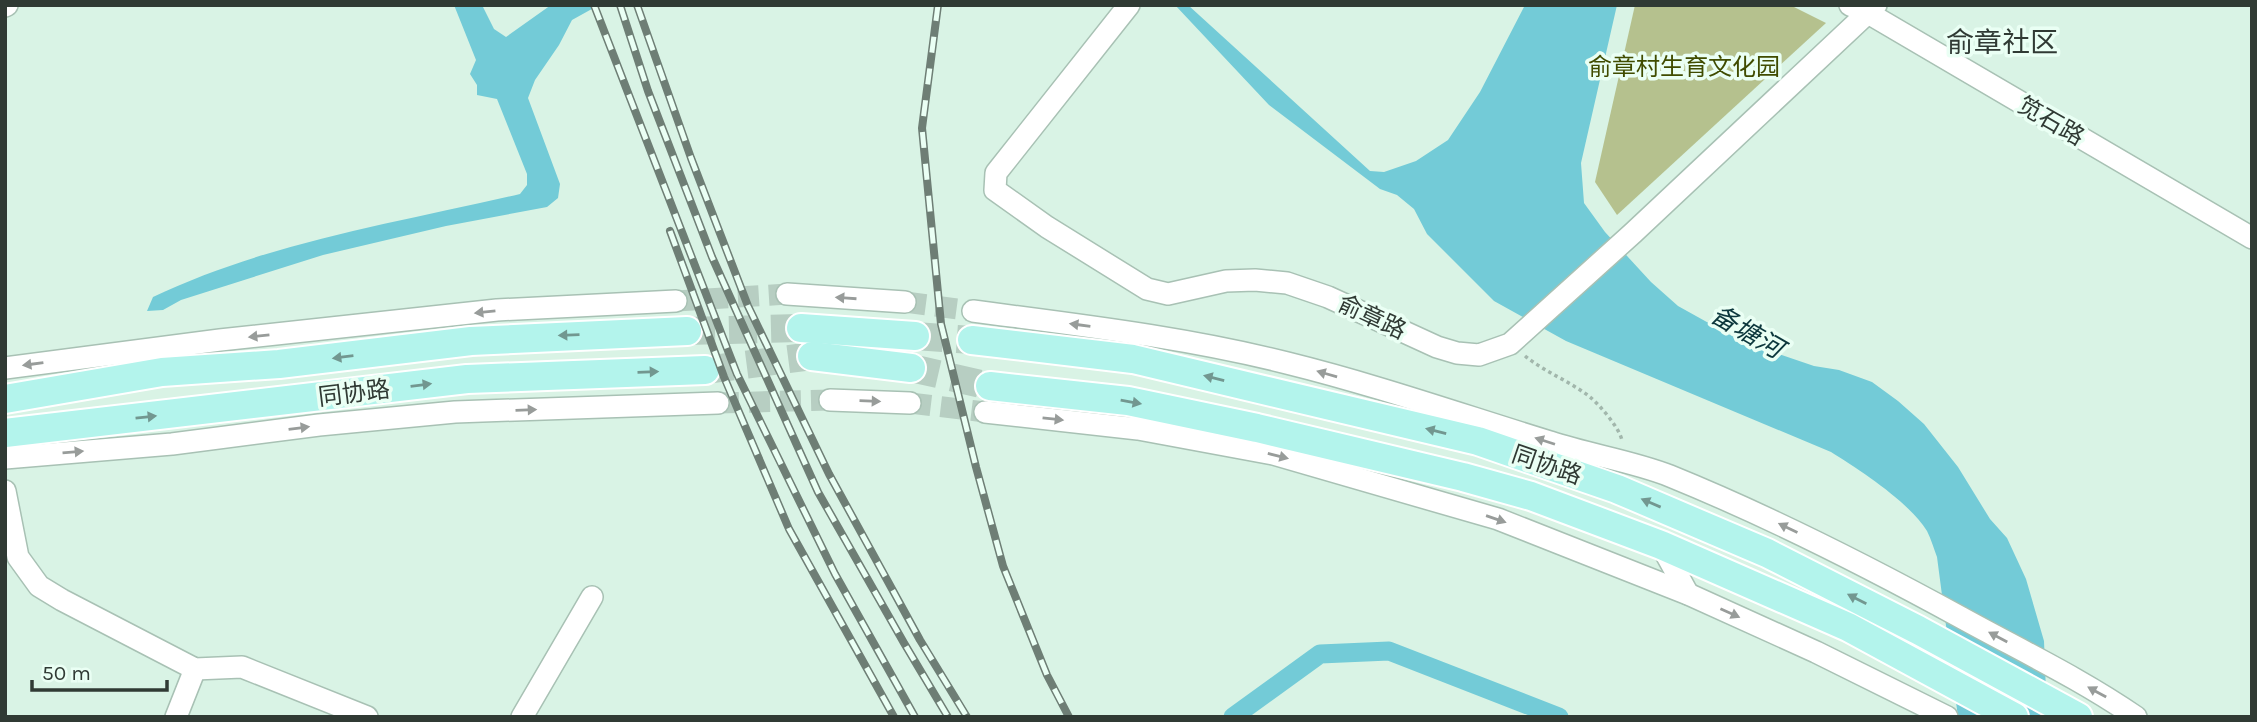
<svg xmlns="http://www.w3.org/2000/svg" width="2257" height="722" viewBox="0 0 2257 722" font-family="Karla,'Noto Sans SC',sans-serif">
<rect width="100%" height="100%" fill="#d9f3e5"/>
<polygon fill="#b5c18e" points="1635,5 1790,5 1826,23 1617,215 1595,182"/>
<g fill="#73cbd7">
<path d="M454 5H482L494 29 506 37 551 5H599L572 20 559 45 535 80 528 98 560 184 558 198 547 207 446 226 323 255 181 300 163 310 147 311 153 297C268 242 397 223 520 194L527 185V174L497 99 477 95V85L470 74 476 60Z"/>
<path d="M1175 5H1188L1370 171 1384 172 1416 161 1448 140 1480 92 1525 5H1617L1581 163 1584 203 1605 232 1651 282 1678 306 1741 341 1814 366 1839 370 1872 382 1898 401 1924 424 1958 467 1990 519 2007 538 2026 579 2044 641 2047 717H1958L1937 557C1934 549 1931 539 1927 531 1909 502 1860 470 1831 452L1566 341 1494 301 1427 234 1414 209 1397 195 1380 189 1269 105Z"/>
</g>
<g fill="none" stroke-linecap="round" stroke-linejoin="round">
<polyline stroke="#73cbd7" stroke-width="19" points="1233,717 1320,654 1389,651 1559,717"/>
<g stroke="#b7cec2" stroke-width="21" stroke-dasharray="21 10" stroke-linecap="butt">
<polyline points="676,301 787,294"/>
<polyline points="905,302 973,311"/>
<polyline points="718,403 830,400"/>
<polyline points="910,403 985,412"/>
</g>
<g stroke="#b7cec2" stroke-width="28" stroke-dasharray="28 14" stroke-linecap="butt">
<polyline points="687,331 801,328"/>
<polyline points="915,336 972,340"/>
<polyline points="911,368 990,386"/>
<polyline points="705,370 812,356"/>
</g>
<g stroke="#a8c1b4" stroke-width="24">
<g id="minor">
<polyline points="1129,5 996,173 995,190 1047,227 1147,289 1168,294 1226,281 1255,280 1287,283 1328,297 1437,347 1457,353 1479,355 1510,344 1633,233 1876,5"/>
<polyline points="1850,5 1868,13 2252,238"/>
<polyline points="5,6 7,5"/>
<polyline points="787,294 905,302"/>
<path d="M973 311C1078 325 1184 337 1287 363 1376 385 1462 415 1550 442 1589 455 1632 461 1670 476 1771 517 1867 566 1962 618 2020 650 2081 679 2136 717"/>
<polyline points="5,368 220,340 497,310 676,301"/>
<polyline points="830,400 910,403"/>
<polyline points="985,412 1138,429 1273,454 1498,519 1688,594 1816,652 1947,717"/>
<polyline points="5,458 172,444 319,425 455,412 718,403"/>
<polyline points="5,491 18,557 39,586 62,600 195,669 242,667 367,717"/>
<polyline points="1661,545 1688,594"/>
<polyline points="176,717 195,669"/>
<polyline points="522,717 592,597"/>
</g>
</g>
<g stroke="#fff" stroke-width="32">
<g id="major">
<polyline points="801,328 915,336"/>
<polyline points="972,340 1133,359 1478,441 1617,489 1767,553 1918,630 2078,717"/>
<polyline points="812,356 911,368"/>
<polyline points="990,386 1128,401 1257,428 1463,477 1531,496 1661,545 1848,627 2014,717"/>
<polyline points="5,399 162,372 279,364 471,341 687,331"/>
<polyline points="5,433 467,379 705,370"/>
</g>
</g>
<path stroke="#a2b7ac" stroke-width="3.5" stroke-dasharray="3.5 3.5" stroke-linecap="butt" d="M1525 356C1545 372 1571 382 1590 397 1600 405 1621 430 1622 441"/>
<use href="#minor" stroke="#fff" stroke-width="21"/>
<use href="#major" stroke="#b3f4ec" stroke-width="28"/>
<g stroke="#6e7e75" stroke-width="8">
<g id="rail">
<polyline points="594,5 737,374 835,574 915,717"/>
<polyline points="620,5 648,91 712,257 818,492 904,643 948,717"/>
<polyline points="637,5 691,158 748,306 829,474 920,640 967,717"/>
<polyline points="938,5 922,128 941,324 976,467 1003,566 1047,675 1069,717"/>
<polyline points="670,231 724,377 789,529 894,717"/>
</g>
</g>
<use href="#rail" stroke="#eafff4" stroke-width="5" stroke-dasharray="16" stroke-linecap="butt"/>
</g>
<defs><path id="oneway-solid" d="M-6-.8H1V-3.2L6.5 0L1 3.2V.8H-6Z" transform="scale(1.75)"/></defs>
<g fill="#989c9a">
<use href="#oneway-solid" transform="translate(846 298) rotate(-176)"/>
<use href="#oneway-solid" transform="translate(485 312) rotate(174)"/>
<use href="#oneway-solid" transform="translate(1080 325) rotate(-172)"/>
<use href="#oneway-solid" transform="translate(259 336) rotate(174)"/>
<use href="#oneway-solid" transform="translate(33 364) rotate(172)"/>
<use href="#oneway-solid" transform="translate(1327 374) rotate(-164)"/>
<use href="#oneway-solid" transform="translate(870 401) rotate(2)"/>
<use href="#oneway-solid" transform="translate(526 410) rotate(-2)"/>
<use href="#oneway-solid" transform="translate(1053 419) rotate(6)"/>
<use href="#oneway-solid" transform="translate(299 428) rotate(-7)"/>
<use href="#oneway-solid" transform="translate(1545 441) rotate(-162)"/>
<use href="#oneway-solid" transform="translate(73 452) rotate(-5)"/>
<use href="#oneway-solid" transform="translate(1278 456) rotate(14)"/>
<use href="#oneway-solid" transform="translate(1496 519) rotate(19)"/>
<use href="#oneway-solid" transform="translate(1788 528) rotate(-154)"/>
<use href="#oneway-solid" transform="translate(1730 613) rotate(24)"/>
<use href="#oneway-solid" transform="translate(1998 637) rotate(-152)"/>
<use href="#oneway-solid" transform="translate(2097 692) rotate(-151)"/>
</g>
<g fill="#729790">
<use href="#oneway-solid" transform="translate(569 335) rotate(178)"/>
<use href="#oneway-solid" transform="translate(343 357) rotate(173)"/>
<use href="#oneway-solid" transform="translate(648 372) rotate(-2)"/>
<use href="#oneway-solid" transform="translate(1214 378) rotate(-166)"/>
<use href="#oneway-solid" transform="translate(421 385) rotate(-7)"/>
<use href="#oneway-solid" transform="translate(1131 402) rotate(10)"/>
<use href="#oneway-solid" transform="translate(146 417) rotate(-6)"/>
<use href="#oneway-solid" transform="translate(1436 431) rotate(-166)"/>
<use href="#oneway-solid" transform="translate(1651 503) rotate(-157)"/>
<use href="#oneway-solid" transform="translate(1857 599) rotate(-153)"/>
</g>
<g text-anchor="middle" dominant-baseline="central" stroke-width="7" stroke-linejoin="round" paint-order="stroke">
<g font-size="24" fill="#404c00" stroke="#eafff4">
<text x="1684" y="67">俞章村生育文化园</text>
</g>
<g font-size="24" fill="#303a34" stroke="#eafff4">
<text transform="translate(2051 121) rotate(30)">笕石路</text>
<text transform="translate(1372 317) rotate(25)">俞章路</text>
<text transform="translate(354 393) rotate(-7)">同协路</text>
<text transform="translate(1547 465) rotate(19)">同协路</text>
</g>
<g font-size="26" font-style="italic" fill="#0d383d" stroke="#eafff4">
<text transform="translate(1747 332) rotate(30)">备塘河</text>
</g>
<g font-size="28" fill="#303a34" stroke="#eafff4">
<text x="2002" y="42">俞章社区</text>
</g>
</g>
<rect width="2257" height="722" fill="none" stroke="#303a34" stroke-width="14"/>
<path d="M32 680v10h135v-10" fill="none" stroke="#303a34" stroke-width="3.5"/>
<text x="42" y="680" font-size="21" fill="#303a34" stroke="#eafff4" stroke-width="5" paint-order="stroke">50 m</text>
</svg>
